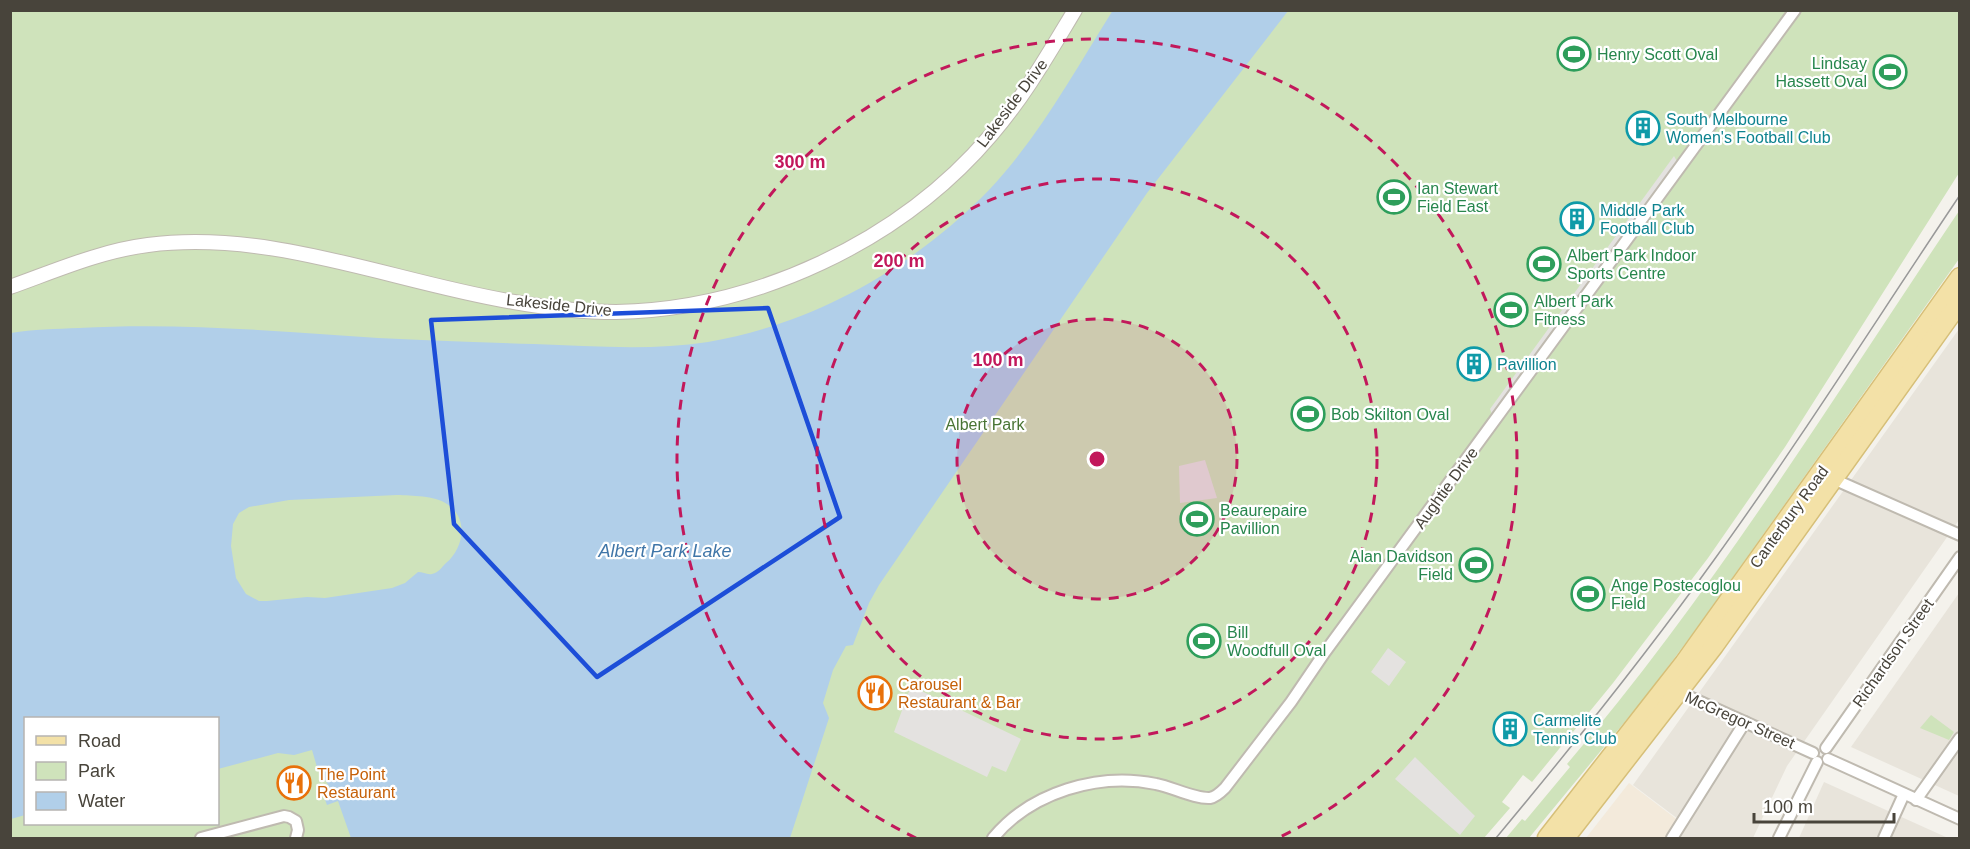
<svg xmlns="http://www.w3.org/2000/svg" width="1970" height="849" viewBox="0 0 1970 849" font-family="Helvetica,sans-serif">
<rect width="100%" height="100%" fill="#f4f2ec"/>
<g fill="#e8e4db">
<polygon points="1959,329 1959,520 1787,766 1753,838 1678,838 1686,825 1633,785"/>
<polygon points="1959,593 1959,796 1851,747"/>
<polygon points="1824,782 1948,838 1799,838"/>
</g>
<polygon fill="#f3eadb" points="1629,783 1679,821 1668,838 1586,838"/>
<g fill="#cfe3bb" fill-rule="evenodd">
<path d="M10 11H1959V173L1785 447 1708 558 1613 683 1532 782 1523 775 1502 802 1510 808 1484 838H11ZM26 718H218V824H26Z"/>
<path d="M1959 211V259L1691 636 1646 696 1529 838H1506L1522 819 1525 821 1570 767 1567 764C1714 592 1833 398 1959 211Z"/>
<polygon points="1931,715 1954,732 1949,740 1920,728"/>
</g>
<g fill="#e4e2e0">
<polygon points="1674,156 1678,163 1493,417 1490,409"/>
<polygon points="1205,460 1217,498 1180,503 1179,466"/>
<polygon points="1388,648 1406,662 1389,686 1371,672"/>
<polygon points="911,686 1021,739 1006,772 992,766 987,777 894,732"/>
<polygon points="1415,757 1475,816 1460,835 1395,779"/>
</g>
<path fill="#b1cfe9" fill-rule="evenodd" d="M1113 10 1288 11 1147 193 879 585 869 603 853 645 846 646 833 670 823 703 829 718 790 838H351L338 801 327 805 324 797 334 794 317 767 312 750 294 755 278 753 218 769V718H26L25 815 11 819V333C33 329 56 329 79 328 164 323 249 329 334 335 401 340 467 342 534 344 592 346 650 351 708 342 814 324 914 267 989 190 1039 137 1074 72 1113 10ZM397 495C412 496 434 495 447 504 469 518 464 548 446 563 441 568 439 572 432 574 427 575 423 572 418 572L405 583 392 588 325 598 307 597 267 601H259L246 594 236 578 231 546 233 524 239 513 249 507 289 500Z"/>
<g fill="none" stroke-linecap="round" stroke-linejoin="round">
<g stroke="#bfbab0" stroke-width="14">
<g id="minor">
<polyline points="1831,478 1960,535"/>
<polyline points="1674,690 1813,753"/>
<polyline points="1826,748 1960,557"/>
<polyline points="1828,759 1960,819"/>
<polyline points="1916,800 1960,738"/>
<polyline points="201,838 284,816 289,817 296,821 298,830 296,838"/>
<path d="M993 838C1031 792 1099 772 1156 784 1172 787 1195 799 1210 798 1216 797 1221 792 1225 788L1291 702 1325 652 1795 10"/>
<polyline points="1672,838 1745,722"/>
<polyline points="1779,838 1817,762"/>
<polyline points="1884,838 1904,794"/>
</g>
</g>
<g stroke="#bfbab0" stroke-width="16">
<path id="tertiary" d="M10 287C55 271 100 251 148 245 272 229 393 282 514 302 548 308 582 312 616 312 756 309 900 242 991 135 1024 97 1049 53 1075 10"/>
</g>
<g stroke="#d6bf78" stroke-width="21">
<g id="primary">
<polyline points="1547,838 1684,663 1960,277"/>
<polyline points="1565,838 1714,646 1960,302"/>
</g>
</g>
<use href="#minor" stroke="#fff" stroke-width="10"/>
<use href="#tertiary" stroke="#fff" stroke-width="14"/>
<use href="#primary" stroke="#f3e1a7" stroke-width="18"/>
<path stroke="#999" stroke-width="1.5" d="M1496 838C1571 748 1645 656 1714 560 1800 441 1878 317 1960 195"/>
</g>
<path fill="none" stroke="#1d4ed8" stroke-width="4.5" stroke-linejoin="round" d="M768 308 840 517 597 677 454 524 431 320Z"/>
<circle cx="1097" cy="459" r="140" fill="#c2185b" fill-opacity=".12"/>
<g fill="none" stroke="#c2185b" stroke-width="3" stroke-dasharray="10 8">
<circle cx="1097" cy="459" r="140"/>
<circle cx="1097" cy="459" r="280"/>
<path d="M916 838A420 420 0 1 1 1278 838"/>
</g>
<defs>
<g id="stadium-ring" transform="scale(1.725)"><circle r="9.5" fill="#fff" stroke="#2e9e5b" stroke-width="1.5"/><path d="M0-5a6.5 5 0 1 0 0 10a6.5 5 0 1 0 0-10ZM-3.5-1.8h7v3.6h-7Z" fill="#2e9e5b"/></g>
<g id="building-ring" transform="scale(1.725)"><circle r="9.5" fill="#fff" stroke="#0f9aa8" stroke-width="1.5"/><path d="M-4-6H4V6H1V3H-1V6H-4ZM-2.5-4.3h1.7v1.8h-1.7ZM.8-4.3h1.7v1.8H.8ZM-2.5-1h1.7V.8h-1.7ZM.8-1h1.7V.8H.8Z" fill="#0f9aa8"/></g>
<g id="restaurant-ring" transform="scale(1.725)"><circle r="9.5" fill="#fff" stroke="#e8710a" stroke-width="1.5"/><path d="M-5-6h1v4h1v-4h1v4h1v-4h1v5L-1.5 .5V6h-2V.5L-5-1ZM5-6V6H3V1.5H1.5Q1.5-4 5-6Z" fill="#e8710a"/></g>
</defs>
<g fill-rule="evenodd">
<use href="#stadium-ring" x="1574" y="54"/>
<use href="#stadium-ring" x="1890" y="72"/>
<use href="#building-ring" x="1643" y="128"/>
<use href="#stadium-ring" x="1394" y="197"/>
<use href="#building-ring" x="1577" y="219"/>
<use href="#stadium-ring" x="1544" y="264"/>
<use href="#stadium-ring" x="1511" y="310"/>
<use href="#building-ring" x="1474" y="364"/>
<use href="#stadium-ring" x="1308" y="414"/>
<use href="#stadium-ring" x="1197" y="519"/>
<use href="#stadium-ring" x="1476" y="565"/>
<use href="#stadium-ring" x="1588" y="594"/>
<use href="#stadium-ring" x="1204" y="641"/>
<use href="#restaurant-ring" x="875" y="693"/>
<use href="#building-ring" x="1510" y="729"/>
<use href="#restaurant-ring" x="294" y="783"/>
</g>
<g text-anchor="middle" dominant-baseline="central" stroke-width="4.5" stroke-linejoin="round" paint-order="stroke">
<g font-size="16" fill="#27864d" stroke="#fff" text-anchor="start">
<text x="1597" y="54">Henry Scott Oval</text>
<text x="1867" y="63" text-anchor="end">Lindsay<tspan x="1867" dy="18">Hassett Oval</tspan></text>
<text x="1417" y="188">Ian Stewart<tspan x="1417" dy="18">Field East</tspan></text>
<text x="1567" y="255">Albert Park Indoor<tspan x="1567" dy="18">Sports Centre</tspan></text>
<text x="1534" y="301">Albert Park<tspan x="1534" dy="18">Fitness</tspan></text>
<text x="1331" y="414">Bob Skilton Oval</text>
<text x="1220" y="510">Beaurepaire<tspan x="1220" dy="18">Pavillion</tspan></text>
<text x="1453" y="556" text-anchor="end">Alan Davidson<tspan x="1453" dy="18">Field</tspan></text>
<text x="1611" y="585">Ange Postecoglou<tspan x="1611" dy="18">Field</tspan></text>
<text x="1227" y="632">Bill<tspan x="1227" dy="18">Woodfull Oval</tspan></text>
</g>
<g font-size="16" fill="#48443b" stroke="#fff">
<text transform="translate(1012 103) rotate(-53)">Lakeside Drive</text>
<text transform="translate(559 305) rotate(6)">Lakeside Drive</text>
<text transform="translate(1446 488) rotate(-54)">Aughtie Drive</text>
<text transform="translate(1789 517) rotate(-54)">Canterbury Road</text>
<text transform="translate(1893 653) rotate(-55)">Richardson Street</text>
<text transform="translate(1740 720) rotate(24)">McGregor Street</text>
</g>
<g font-size="16" fill="#0d838f" stroke="#fff" text-anchor="start">
<text x="1666" y="119">South Melbourne<tspan x="1666" dy="18">Women's Football Club</tspan></text>
<text x="1600" y="210">Middle Park<tspan x="1600" dy="18">Football Club</tspan></text>
<text x="1497" y="364">Pavillion</text>
<text x="1533" y="720">Carmelite<tspan x="1533" dy="18">Tennis Club</tspan></text>
</g>
<g font-size="16" fill="#497434" stroke="#fff">
<text x="985" y="424">Albert Park</text>
</g>
<g font-size="16" fill="#c56008" stroke="#fff" text-anchor="start">
<text x="898" y="684">Carousel<tspan x="898" dy="18">Restaurant &amp; Bar</tspan></text>
<text x="317" y="774">The Point<tspan x="317" dy="18">Restaurant</tspan></text>
</g>
<g font-size="18" font-style="italic" fill="#4076a8" stroke="#fff">
<text x="665" y="551">Albert Park Lake</text>
</g>
</g>
<circle cx="1097" cy="459" r="9" fill="#c2185b" stroke="#fff" stroke-width="3"/>
<g font-size="18" text-anchor="middle" font-weight="bold" fill="#c2185b" stroke="#fff" stroke-width="4.5" stroke-linejoin="round" paint-order="stroke">
<text x="800" y="168">300 m</text>
<text x="899" y="267">200 m</text>
<text x="998" y="366">100 m</text>
</g>
<rect width="1970" height="849" fill="none" stroke="#48443b" stroke-width="24"/>
<rect x="24" y="717" width="195" height="108" fill="#ffffff" stroke="#b6b4b1" stroke-width="1.5"/>
<rect x="36" y="736" width="30" height="9" fill="#f3e1a7" stroke="#b6b4b1" stroke-width="1.5"/>
<text x="78" y="747" font-size="18" fill="#48443b">Road</text>
<rect x="36" y="762" width="30" height="18" fill="#cfe3bb" stroke="#b6b4b1" stroke-width="1.5"/>
<text x="78" y="777" font-size="18" fill="#48443b">Park</text>
<rect x="36" y="792" width="30" height="18" fill="#b1cfe9" stroke="#b6b4b1" stroke-width="1.5"/>
<text x="78" y="807" font-size="18" fill="#48443b">Water</text>
<path d="M1754 813v9h140v-9" fill="none" stroke="#48443b" stroke-width="3"/>
<text x="1763" y="813" font-size="18" fill="#48443b" stroke="#ffffff" stroke-width="4.5" paint-order="stroke">100 m</text>
</svg>
